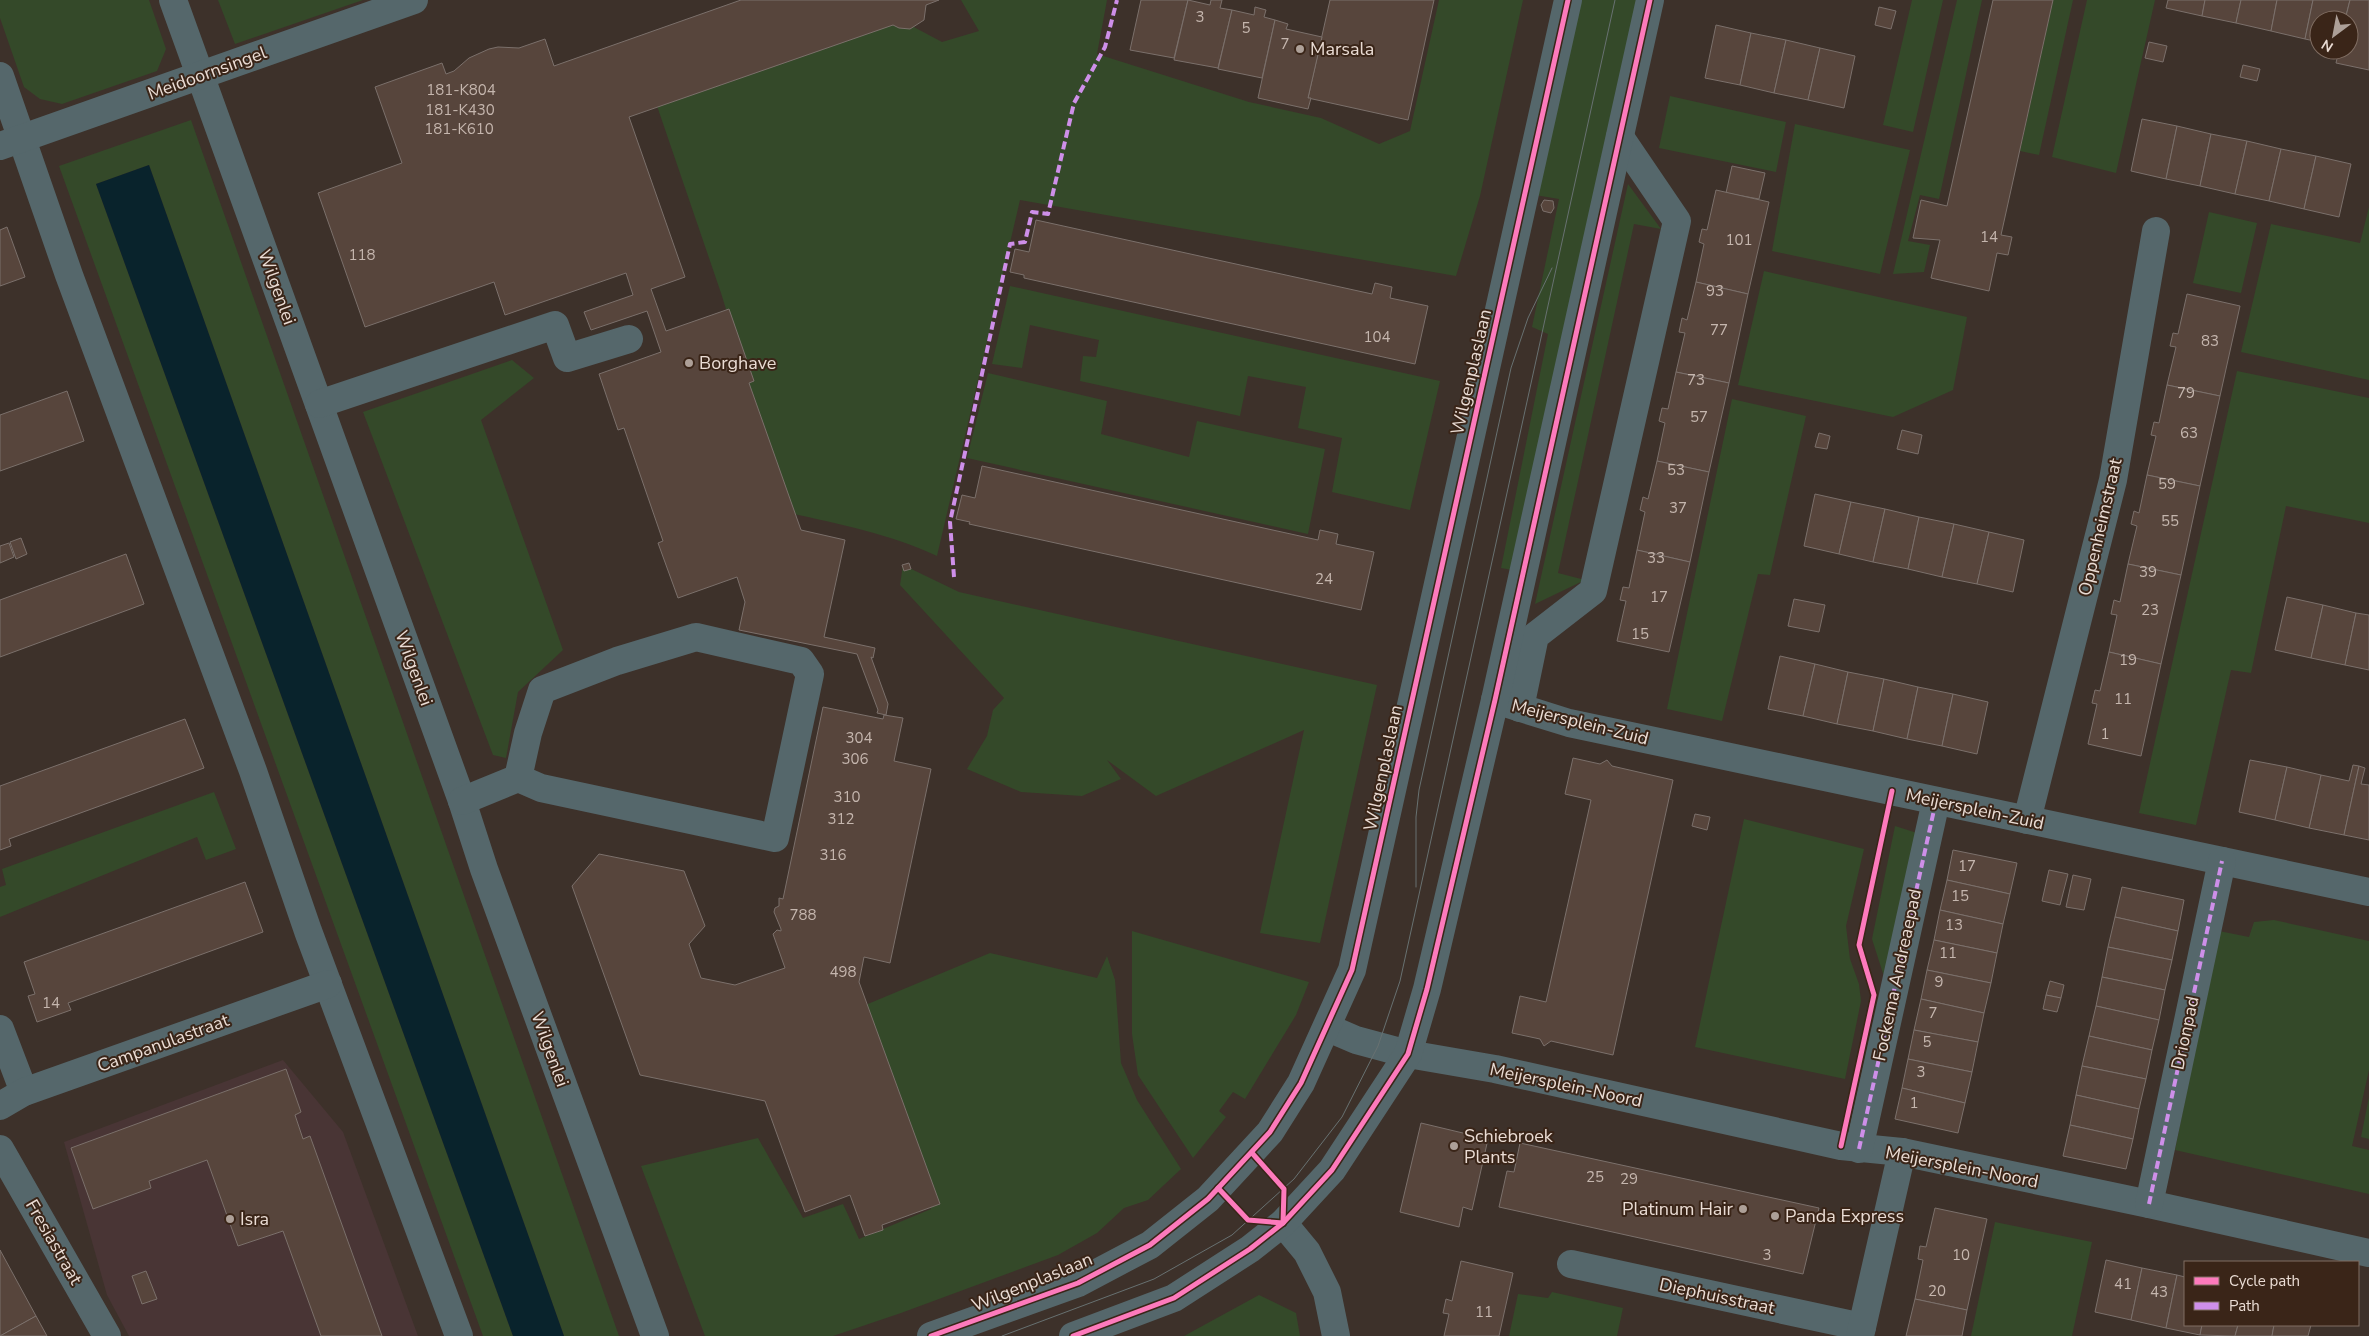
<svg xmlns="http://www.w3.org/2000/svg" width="2369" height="1336" viewBox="0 0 2369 1336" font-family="'Nunito Sans',sans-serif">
<rect width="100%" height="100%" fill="#3d312a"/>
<polygon fill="#493535" points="283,1060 343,1132 418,1336 129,1336 107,1295 64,1142"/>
<g fill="#344929">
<polygon points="0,0 149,0 166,49 157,71 62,104 40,99 24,87 0,18"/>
<polygon points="218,0 363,0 235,44"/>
<path d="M961 0H1107L1097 54 1249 102 1321 118 1379 144 1410 131 1439 0H1523L1480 196 1456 276 1020 200 937 556C890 534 840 524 789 513L721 293 656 103 893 16 942 42 979 31Z"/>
<polygon points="1577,0 1638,0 1512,570 1501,568 1548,334 1532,327 1559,199 1535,195"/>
<polygon points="1912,0 1943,0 1913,132 1883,125"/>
<polygon points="1957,0 1982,0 1939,199 1920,195 1908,241 1930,245 1924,272 1893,274"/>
<polygon points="2053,0 2073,0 2039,155 2020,151"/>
<polygon points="2087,0 2155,0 2116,173 2052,157"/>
<polygon points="1670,96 1786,122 1776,172 1659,148"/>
<polygon points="191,120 619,1336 564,1336 149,165 96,184 513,1336 483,1336 59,166"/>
<polygon points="1795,124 1910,150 1880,274 1772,251"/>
<polygon points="1628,184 1661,229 1634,224 1558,573 1585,580 1535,604"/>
<polygon points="2369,207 2369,380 2241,352 2271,224 2360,243"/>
<polygon points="2209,212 2257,223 2241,293 2193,283"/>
<polygon points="1764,271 1967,317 1953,390 1893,417 1738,385"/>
<polygon points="1010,286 1440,381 1410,510 1332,492 1342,438 1298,428 1306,387 1248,376 1240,416 1080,381 1083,356 1096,357 1099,340 1030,325 1022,368 992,364"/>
<polygon points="512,360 534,378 481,420 563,650 518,692 506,758 493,755 363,412"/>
<polygon points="2237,371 2369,398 2369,523 2286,506 2251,673 2231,670 2196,825 2139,813"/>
<polygon points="988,373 1107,401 1101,434 1189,457 1197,421 1325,449 1308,534 967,458"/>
<polygon points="1732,399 1806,416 1770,575 1758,574 1722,721 1667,709"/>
<polygon points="903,565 959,592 1377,685 1320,943 1260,933 1304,730 1156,796 1107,760 1121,779 1082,796 1021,792 967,769 987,736 993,710 1004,698 900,585"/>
<polygon points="214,792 236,849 206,860 197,837 0,917 0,887 6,885 2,869"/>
<polygon points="1744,819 1864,849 1846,926 1850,959 1859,984 1861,1001 1845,1079 1695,1047"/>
<polygon points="1895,826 1917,833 1887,986 1872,939"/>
<polygon points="2274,920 2369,941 2369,1070 2352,1146 2369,1150 2369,1194 2175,1150 2219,931 2249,937 2254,922"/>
<polygon points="1132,931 1309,982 1296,1015 1245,1099 1233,1092 1219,1111 1226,1117 1193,1158 1138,1075 1132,1034"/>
<polygon points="990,953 1097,978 1107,956 1115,980 1121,1063 1137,1100 1181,1169 1148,1200 1124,1208 1097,1233 1058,1255 901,1313 833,1336 705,1336 641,1166 758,1138 803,1218 843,1204 859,1239 931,1209 863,1006"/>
<polygon points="2369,1097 2369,1139 2361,1137"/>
<polygon points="1995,1222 2092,1242 2072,1336 1971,1336"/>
<polygon points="1552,1292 1623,1308 1617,1336 1509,1336 1518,1294 1548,1298"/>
<polygon points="1259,1295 1296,1313 1300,1336 1184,1336"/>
</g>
<polygon fill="#09232c" points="149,165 564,1336 513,1336 96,184"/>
<g fill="#57453c" stroke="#7b706b">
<polygon points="741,0 939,0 926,5 924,20 910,29 899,28 893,25 629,117 685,277 651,289 666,331 729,309 754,381 749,383 801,530 845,540 824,637 875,648 873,658 871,657 888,704 886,715 877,713 878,710 857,654 739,630 745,602 737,577 678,598 658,543 663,541 624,428 618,430 599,374 661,352 647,311 591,330 584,312 633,295 626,273 505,315 494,282 365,327 318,193 402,163 375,87 442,63 446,74 454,71 469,58 489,49 498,47 519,48 545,39 554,66"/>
<polygon points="1141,0 1188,0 1174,58 1130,50"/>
<polygon points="1188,0 1210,5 1211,0 1222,0 1220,8 1232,10 1218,68 1174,60"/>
<polygon points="1330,0 1434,0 1408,120 1308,98"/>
<polygon points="1993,0 2053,0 2001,235 2012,237 2008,255 1997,253 1989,291 1931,278 1940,240 1913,238 1921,200 1947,206"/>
<polygon points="2168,0 2205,0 2202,16 2166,8"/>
<polygon points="2205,0 2241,0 2236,23 2202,16"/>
<polygon points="2241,0 2277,0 2271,31 2236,23"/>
<polygon points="2277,0 2313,0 2305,39 2271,31"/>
<polygon points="2313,0 2350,0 2345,20 2319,20 2319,42 2305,39"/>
<polygon points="2350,0 2369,0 2369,70 2336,63 2339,50 2349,50 2349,20 2345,20"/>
<polygon points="1255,7 1266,10 1264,17 1275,20 1262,78 1218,69 1232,10 1254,15"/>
<polygon points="1879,7 1896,11 1891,29 1875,25"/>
<polygon points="1275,20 1288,24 1286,29 1322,37 1308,98 1311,98 1308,109 1258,98"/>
<polygon points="1716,25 1751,33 1740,85 1705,78"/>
<polygon points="1751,33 1786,40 1774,93 1740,85"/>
<polygon points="1786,40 1820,48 1808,100 1774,93"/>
<polygon points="2149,42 2167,46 2163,62 2145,58"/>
<polygon points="1820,48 1855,56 1844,108 1808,100"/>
<polygon points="2243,65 2260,69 2257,81 2240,77"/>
<polygon points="2142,119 2177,126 2166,179 2131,171"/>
<polygon points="2177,126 2211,134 2200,186 2166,179"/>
<polygon points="2211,134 2247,141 2235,194 2200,186"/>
<polygon points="2247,141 2281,149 2269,201 2235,194"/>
<polygon points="2281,149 2316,156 2304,209 2269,201"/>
<polygon points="2316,156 2351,164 2339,217 2304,209"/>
<polygon points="1732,166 1765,173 1759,199 1726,193"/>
<polygon points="1716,190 1769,202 1748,294 1696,282 1704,244 1699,242 1702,229 1707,230"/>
<polygon points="1544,200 1553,201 1554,208 1551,213 1543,211 1541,205"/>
<polygon points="1036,220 1372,294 1375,283 1392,287 1390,298 1428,306 1415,364 1024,278 1024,275 1010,272 1015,249 1029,252"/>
<polygon points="7,227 25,277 0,286 0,230"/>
<polygon points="1696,282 1748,294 1729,383 1676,372 1685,333 1679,332 1682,318 1687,320"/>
<polygon points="2187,294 2240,306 2220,396 2167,385 2176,347 2170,346 2173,333 2178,334"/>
<polygon points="1676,372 1729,383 1709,472 1657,461 1665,423 1659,421 1662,408 1668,409"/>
<polygon points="2167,385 2220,396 2200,486 2147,475 2156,436 2151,435 2154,422 2159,423"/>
<polygon points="67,391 84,441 0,471 0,415"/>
<polygon points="1902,430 1922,435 1918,454 1897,449"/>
<polygon points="1819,433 1830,436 1827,449 1815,447"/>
<polygon points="1657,461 1709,472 1690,562 1637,550 1645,512 1640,510 1643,497 1648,499"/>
<polygon points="982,466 1318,540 1320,530 1338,534 1336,544 1374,552 1361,610 969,524 970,522 956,519 962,495 975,498"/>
<polygon points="2147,475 2200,486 2181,575 2128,564 2137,526 2131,524 2134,511 2139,513"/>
<polygon points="1815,494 1851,502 1839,554 1804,546"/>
<polygon points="1851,502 1885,509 1873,562 1839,554"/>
<polygon points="1885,509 1919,517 1908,569 1873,562"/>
<polygon points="1919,517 1954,524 1942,577 1908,569"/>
<polygon points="1954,524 1989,532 1977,584 1942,577"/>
<polygon points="1989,532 2024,540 2013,592 1977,584"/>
<polygon points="21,538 27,554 16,559 10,542"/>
<polygon points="9,543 14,557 0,563 0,546"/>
<polygon points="1637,550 1690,562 1669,652 1617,641 1626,601 1620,600 1623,587 1629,588"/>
<polygon points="126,554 144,604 0,657 0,600"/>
<polygon points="909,563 911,569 904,571 902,565"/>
<polygon points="2128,564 2181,575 2161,664 2109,652 2117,615 2111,614 2114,600 2120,602"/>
<polygon points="2287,597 2323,605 2311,658 2275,650"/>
<polygon points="1794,599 1825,605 1819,632 1788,626"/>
<polygon points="2323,605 2356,613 2345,665 2311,658"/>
<polygon points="2356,613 2369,615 2369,670 2345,665"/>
<polygon points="2109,652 2161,664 2141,756 2088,744 2097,704 2092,703 2095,690 2100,691"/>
<polygon points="1780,656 1815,664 1803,716 1768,709"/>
<polygon points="1815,664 1848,672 1837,724 1803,716"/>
<polygon points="1848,672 1884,679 1873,731 1837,724"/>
<polygon points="1884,679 1918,687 1907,739 1873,731"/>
<polygon points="1918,687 1953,694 1942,746 1907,739"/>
<polygon points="1953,694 1988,702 1977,754 1942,746"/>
<polygon points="823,707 883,719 884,715 903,718 894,761 931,769 890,963 864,957 859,982 940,1204 882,1225 883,1230 865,1236 850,1195 805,1212 765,1101 640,1075 572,886 599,854 684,871 705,926 689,944 701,978 735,985 785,968 773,934 777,930 781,931 781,929 774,912 775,908 779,906 779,898 783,899"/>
<polygon points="185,719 204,768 9,839 11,846 0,850 0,786"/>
<polygon points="1573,758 1600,764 1607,760 1612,766 1673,780 1613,1055 1551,1041 1544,1046 1540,1039 1512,1033 1520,996 1546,1002 1591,800 1565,794"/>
<polygon points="2250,760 2287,767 2275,820 2239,812"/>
<polygon points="2353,765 2359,766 2344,835 2309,828 2321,775 2349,781"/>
<polygon points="2359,766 2365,768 2361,784 2369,785 2369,840 2344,835"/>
<polygon points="2287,767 2321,775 2309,828 2275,820"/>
<polygon points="1695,814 1710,817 1707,830 1692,826"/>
<polygon points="1953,850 2017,863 2010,894 1947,880"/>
<polygon points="2049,870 2068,874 2060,905 2042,901"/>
<polygon points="2073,875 2091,879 2084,910 2066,907"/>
<polygon points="1947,880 2010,894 2003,924 1940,910"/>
<polygon points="245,882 263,932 68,1003 71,1010 37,1022 28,996 35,994 24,962"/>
<polygon points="2122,887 2184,900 2178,931 2115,917"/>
<polygon points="1940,910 2003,924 1997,953 1934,940"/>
<polygon points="2115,917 2178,931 2172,960 2108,947"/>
<polygon points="1934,940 1997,953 1991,983 1927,970"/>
<polygon points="2108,947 2172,960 2165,990 2102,977"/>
<polygon points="1927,970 1991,983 1984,1013 1921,999"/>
<polygon points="2102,977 2165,990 2159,1020 2096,1006"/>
<polygon points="2050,981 2064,985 2061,998 2046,995"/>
<polygon points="2046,995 2061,998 2057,1012 2043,1009"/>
<polygon points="1921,999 1984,1013 1978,1042 1914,1030"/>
<polygon points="2096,1006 2159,1020 2152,1050 2089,1036"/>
<polygon points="1914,1030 1978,1042 1972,1072 1908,1059"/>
<polygon points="2089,1036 2152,1050 2146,1079 2082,1066"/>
<polygon points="1908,1059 1972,1072 1965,1103 1902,1088"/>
<polygon points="2082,1066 2146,1079 2139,1109 2076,1095"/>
<polygon points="286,1069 301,1112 295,1115 303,1139 310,1136 382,1336 321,1336 283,1231 238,1246 207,1160 149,1181 151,1188 93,1209 71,1148"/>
<polygon points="1902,1088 1965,1103 1958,1133 1895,1119"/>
<polygon points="2076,1095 2139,1109 2133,1139 2070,1125"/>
<polygon points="1421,1123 1488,1139 1472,1210 1463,1207 1459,1227 1400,1212"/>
<polygon points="2070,1125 2133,1139 2126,1169 2063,1156"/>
<polygon points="1520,1143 1819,1208 1803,1274 1499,1207 1507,1171 1514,1172"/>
<polygon points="1935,1208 1987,1219 1967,1310 1915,1299 1923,1260 1918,1259 1920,1246 1926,1247"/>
<polygon points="0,1250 36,1316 0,1336"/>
<polygon points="2106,1260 2142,1268 2131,1320 2095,1312"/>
<polygon points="1461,1261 1513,1273 1499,1336 1444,1336 1449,1314 1443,1313 1446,1299 1452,1301"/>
<polygon points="2142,1268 2177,1275 2166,1328 2131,1320"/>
<polygon points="146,1271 157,1299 142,1304 132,1276"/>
<polygon points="2177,1275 2185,1277 2185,1325 2202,1325 2200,1335 2166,1328"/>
<polygon points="1915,1299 1967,1310 1962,1336 1906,1336"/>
<polygon points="36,1316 47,1336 0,1336"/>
<polygon points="2202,1325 2238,1325 2235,1336 2200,1335"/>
<polygon points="2238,1325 2274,1325 2272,1336 2235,1336"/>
<polygon points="2274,1325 2311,1325 2308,1336 2272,1336"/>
</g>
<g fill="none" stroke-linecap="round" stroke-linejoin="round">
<g stroke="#55676b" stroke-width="28">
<polyline points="173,0 462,801 484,869 655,1336"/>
<polyline points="0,76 69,275 253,771 308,931 459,1336"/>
<polyline points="0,146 414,0"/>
<polyline points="319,404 555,325 567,358 629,339"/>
<polyline points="1495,700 1569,723 2369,892"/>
<polyline points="1520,708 1535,636 1593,591 1677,221 1620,137"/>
<polyline points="462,801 518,778 541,788 775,838 810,674 801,661 696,637 617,661 542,690 528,733 518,778"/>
<polyline points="2027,820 2113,480 2156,231"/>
<polyline points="1328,1028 1356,1040 1408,1054 1495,1069 1841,1146 1902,1152 2149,1204 2369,1253"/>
<polyline points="0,1029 24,1092"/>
<polyline points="0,1106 24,1092 328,984"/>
<polyline points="0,1149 107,1336"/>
<polyline points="1859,1149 1936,801"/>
<polyline points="2149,1204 2222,861"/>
<polyline points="1283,1223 1307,1252 1327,1292 1336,1336"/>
<polyline points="1571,1264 1862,1327"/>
<polyline points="931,1336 1078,1283 1150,1245 1208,1199 1270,1132 1301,1083 1352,970 1568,0"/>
<polyline points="1073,1336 1174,1298 1250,1249 1283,1223 1332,1170 1408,1054 1427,989 1495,700 1650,0"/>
<polyline points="1860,1336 1902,1152"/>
</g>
<g stroke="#687171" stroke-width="1">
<polyline points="1416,887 1416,817 1419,790 1511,368 1528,318 1552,268"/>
<polyline points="1002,1336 1154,1279 1232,1235 1294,1179 1342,1117 1378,1046 1400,981 1413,922 1615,0"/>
</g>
<g stroke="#ce8fe9" stroke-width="4" stroke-dasharray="8 4" stroke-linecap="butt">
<polyline points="954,577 950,522 1010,244 1025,242 1032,212 1048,214 1074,103 1105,47 1117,0"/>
<polyline points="1859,1149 1936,801"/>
<polyline points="2149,1204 2222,861"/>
</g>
<g stroke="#3a2518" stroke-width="8">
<g id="cycleway">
<polyline points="1841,1146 1874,995 1859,945 1892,791"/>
<polyline points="1252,1153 1284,1189 1283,1223"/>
<polyline points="1218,1188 1248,1220 1283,1223"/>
<polyline points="931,1336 1078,1283 1150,1245 1208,1199 1270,1132 1301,1083 1352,970 1568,0"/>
<polyline points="1073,1336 1174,1298 1250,1249 1283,1223 1332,1170 1408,1054 1427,989 1495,700 1650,0"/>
</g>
</g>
<use href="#cycleway" stroke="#fd7abc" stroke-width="5"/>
</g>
<g fill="#ada098" stroke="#3a2518" stroke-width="2">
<circle cx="1300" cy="49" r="5"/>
<circle cx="689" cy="363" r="5"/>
<circle cx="1454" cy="1146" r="5"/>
<circle cx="1743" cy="1209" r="5"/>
<circle cx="1775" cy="1216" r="5"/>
<circle cx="230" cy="1219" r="5"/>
</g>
<g text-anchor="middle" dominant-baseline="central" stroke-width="4" stroke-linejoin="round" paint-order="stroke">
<g font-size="15" fill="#c5b6ae">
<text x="1200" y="17">3</text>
<text x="1246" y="28">5</text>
<text x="1285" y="44">7</text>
<text x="461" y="90">181-K804</text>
<text x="460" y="110">181-K430</text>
<text x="459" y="129">181-K610</text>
<text x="1989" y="237">14</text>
<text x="1739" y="240">101</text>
<text x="362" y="255">118</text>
<text x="1715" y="291">93</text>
<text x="1719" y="330">77</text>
<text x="1377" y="337">104</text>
<text x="2210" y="341">83</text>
<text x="1696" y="380">73</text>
<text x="2186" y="393">79</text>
<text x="1699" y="417">57</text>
<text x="2189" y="433">63</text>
<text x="1676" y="470">53</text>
<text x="2167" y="484">59</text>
<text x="1678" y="508">37</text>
<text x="2170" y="521">55</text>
<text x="1656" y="558">33</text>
<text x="2148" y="572">39</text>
<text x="1324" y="579">24</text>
<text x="1659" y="597">17</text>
<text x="2150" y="610">23</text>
<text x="1640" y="634">15</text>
<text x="2128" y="660">19</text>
<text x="2123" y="699">11</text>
<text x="2105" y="734">1</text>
<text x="859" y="738">304</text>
<text x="855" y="759">306</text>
<text x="847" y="797">310</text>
<text x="841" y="819">312</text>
<text x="833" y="855">316</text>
<text x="1967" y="866">17</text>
<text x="1960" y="896">15</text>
<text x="803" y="915">788</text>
<text x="1954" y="925">13</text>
<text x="1948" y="953">11</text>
<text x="843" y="972">498</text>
<text x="1939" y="982">9</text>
<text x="51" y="1003">14</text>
<text x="1933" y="1013">7</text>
<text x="1927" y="1042">5</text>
<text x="1921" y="1072">3</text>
<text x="1914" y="1103">1</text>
<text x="1595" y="1177">25</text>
<text x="1629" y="1179">29</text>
<text x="1767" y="1255">3</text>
<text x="1961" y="1255">10</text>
<text x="2123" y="1284">41</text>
<text x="1937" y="1291">20</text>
<text x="2159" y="1292">43</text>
<text x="1484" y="1312">11</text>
</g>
<g font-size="18" fill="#eadcd4" stroke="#3a2518" text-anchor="start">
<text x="1310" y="49">Marsala</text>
<text x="699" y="363">Borghave</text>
<text x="1464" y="1136">Schiebroek<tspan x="1464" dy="21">Plants</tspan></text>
<text x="1733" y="1209" text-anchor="end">Platinum Hair</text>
<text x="1785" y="1216">Panda Express</text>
<text x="240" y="1219">Isra</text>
</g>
<g font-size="18" fill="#eadcd4" stroke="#3a2518">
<text transform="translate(207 73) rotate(-20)">Meidoornsingel</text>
<text transform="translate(277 287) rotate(70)">Wilgenlei</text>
<text transform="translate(1471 372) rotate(-77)">Wilgenplaslaan</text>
<text transform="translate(2100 527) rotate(-77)">Oppenheimstraat</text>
<text transform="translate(414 668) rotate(70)">Wilgenlei</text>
<text transform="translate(1580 722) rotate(14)">Meijersplein-Zuid</text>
<text transform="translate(1383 768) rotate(-78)">Wilgenplaslaan</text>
<text transform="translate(1975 809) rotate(12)">Meijersplein-Zuid</text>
<text transform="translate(1897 975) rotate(-78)">Fockema Andreaepad</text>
<text transform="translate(2185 1033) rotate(-78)">Drionpad</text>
<text transform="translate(163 1043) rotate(-20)">Campanulastraat</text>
<text transform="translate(550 1049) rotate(70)">Wilgenlei</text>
<text transform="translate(1566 1085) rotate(12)">Meijersplein-Noord</text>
<text transform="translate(1962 1167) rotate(11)">Meijersplein-Noord</text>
<text transform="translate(54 1242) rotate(60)">Fresiastraat</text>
<text transform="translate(1032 1282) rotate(-22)">Wilgenplaslaan</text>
<text transform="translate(1717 1296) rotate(12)">Diephuisstraat</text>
</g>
</g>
<rect x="2184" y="1261" width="175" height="65" fill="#3a2518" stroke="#806e63"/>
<rect x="2194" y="1277" width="25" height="8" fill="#fd7abc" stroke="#806e63"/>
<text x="2229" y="1286" font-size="15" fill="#eadcd4">Cycle path</text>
<rect x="2194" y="1302" width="25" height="8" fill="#ce8fe9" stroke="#806e63"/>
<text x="2229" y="1311" font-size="15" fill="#eadcd4">Path</text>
<g transform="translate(2334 35) rotate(212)"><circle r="24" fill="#3a2518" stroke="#806e63"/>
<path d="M0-4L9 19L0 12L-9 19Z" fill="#ada098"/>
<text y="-8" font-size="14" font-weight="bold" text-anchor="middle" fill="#eadcd4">N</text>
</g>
</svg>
